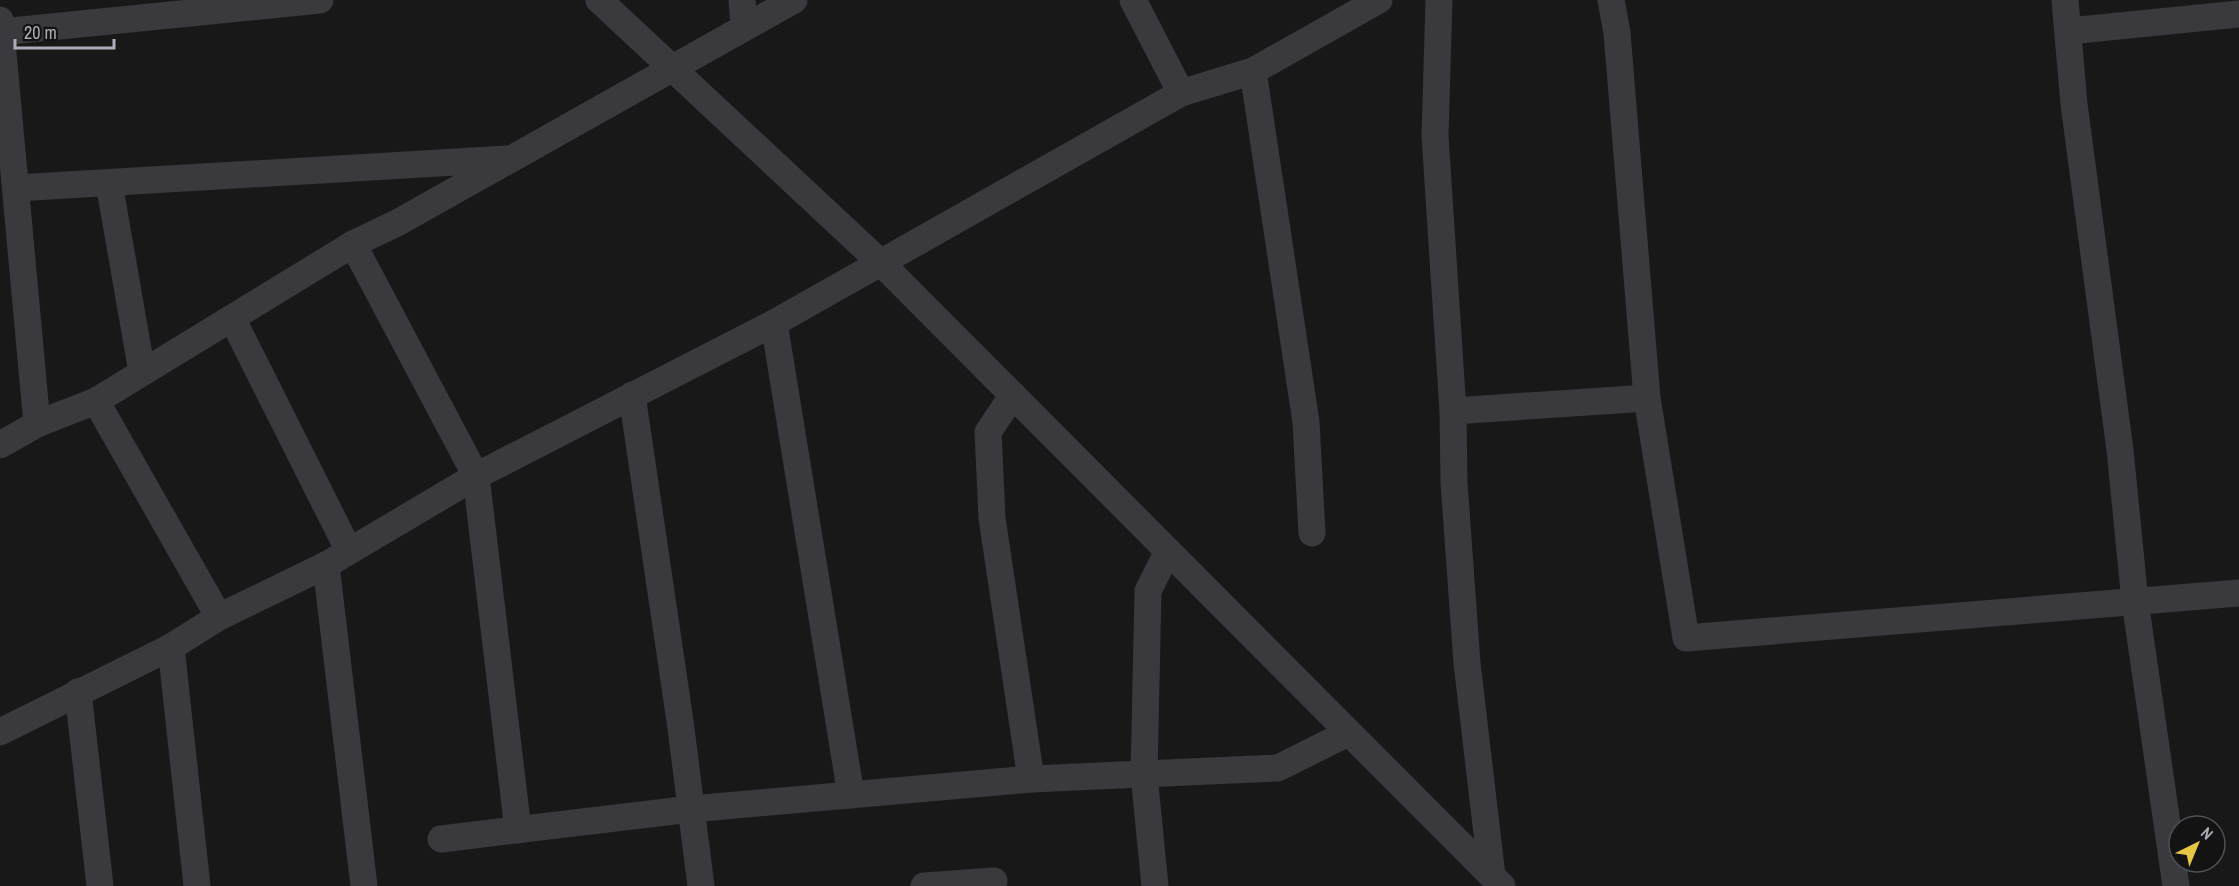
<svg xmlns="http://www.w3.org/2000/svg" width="2239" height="886" viewBox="0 0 2239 886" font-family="'Archivo Narrow',sans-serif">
<rect width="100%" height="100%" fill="#181819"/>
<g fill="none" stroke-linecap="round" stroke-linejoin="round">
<g stroke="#39393e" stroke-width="27">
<polyline points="599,0 881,263 1502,886"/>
<polyline points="742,0 744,27"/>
<polyline points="1133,0 1181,93"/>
<polyline points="1439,0 1435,136 1453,411 1454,483 1467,663 1492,876"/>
<polyline points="1611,0 1617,33 1647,398 1686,638 2239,593"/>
<polyline points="2065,0 2074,104 2120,450 2135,601 2176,886"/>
<polyline points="0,20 37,424 0,445"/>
<polyline points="2069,31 2239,14"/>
<polyline points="0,32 320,0"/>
<polyline points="1253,71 1306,422 1312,533"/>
<polyline points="109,183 142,372"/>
<polyline points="16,188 506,159"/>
<polyline points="353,244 476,476 518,830"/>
<polyline points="232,318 349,551"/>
<polyline points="774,323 851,795"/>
<polyline points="632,395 680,721 701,886"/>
<polyline points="1013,395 988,432 992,518 1031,779"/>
<polyline points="96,401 219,617"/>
<polyline points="1453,411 1647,398"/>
<polyline points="37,424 96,401 353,244 397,223 794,0"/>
<polyline points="326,565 364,886"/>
<polyline points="171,647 197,886"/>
<polyline points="78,692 100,886"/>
<polyline points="0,732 171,647 219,617 326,565 476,476 774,323 1181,93 1253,71 1379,0"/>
<polyline points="441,839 691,809 1031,779 1278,768 1348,733"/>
<polyline points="924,886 994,881"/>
<polyline points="1155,886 1144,775 1148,591 1168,551"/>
</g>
</g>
<g transform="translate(2197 844) rotate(43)"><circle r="28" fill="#131314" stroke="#505156" stroke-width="1.5"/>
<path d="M0-4.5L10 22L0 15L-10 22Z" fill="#e6c743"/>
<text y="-9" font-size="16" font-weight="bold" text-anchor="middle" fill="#abadb8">N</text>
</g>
<path d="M15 39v9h99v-9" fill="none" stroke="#abadb8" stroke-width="3"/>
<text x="24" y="39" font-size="18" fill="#abadb8" stroke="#131314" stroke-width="4.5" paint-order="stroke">20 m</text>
</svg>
